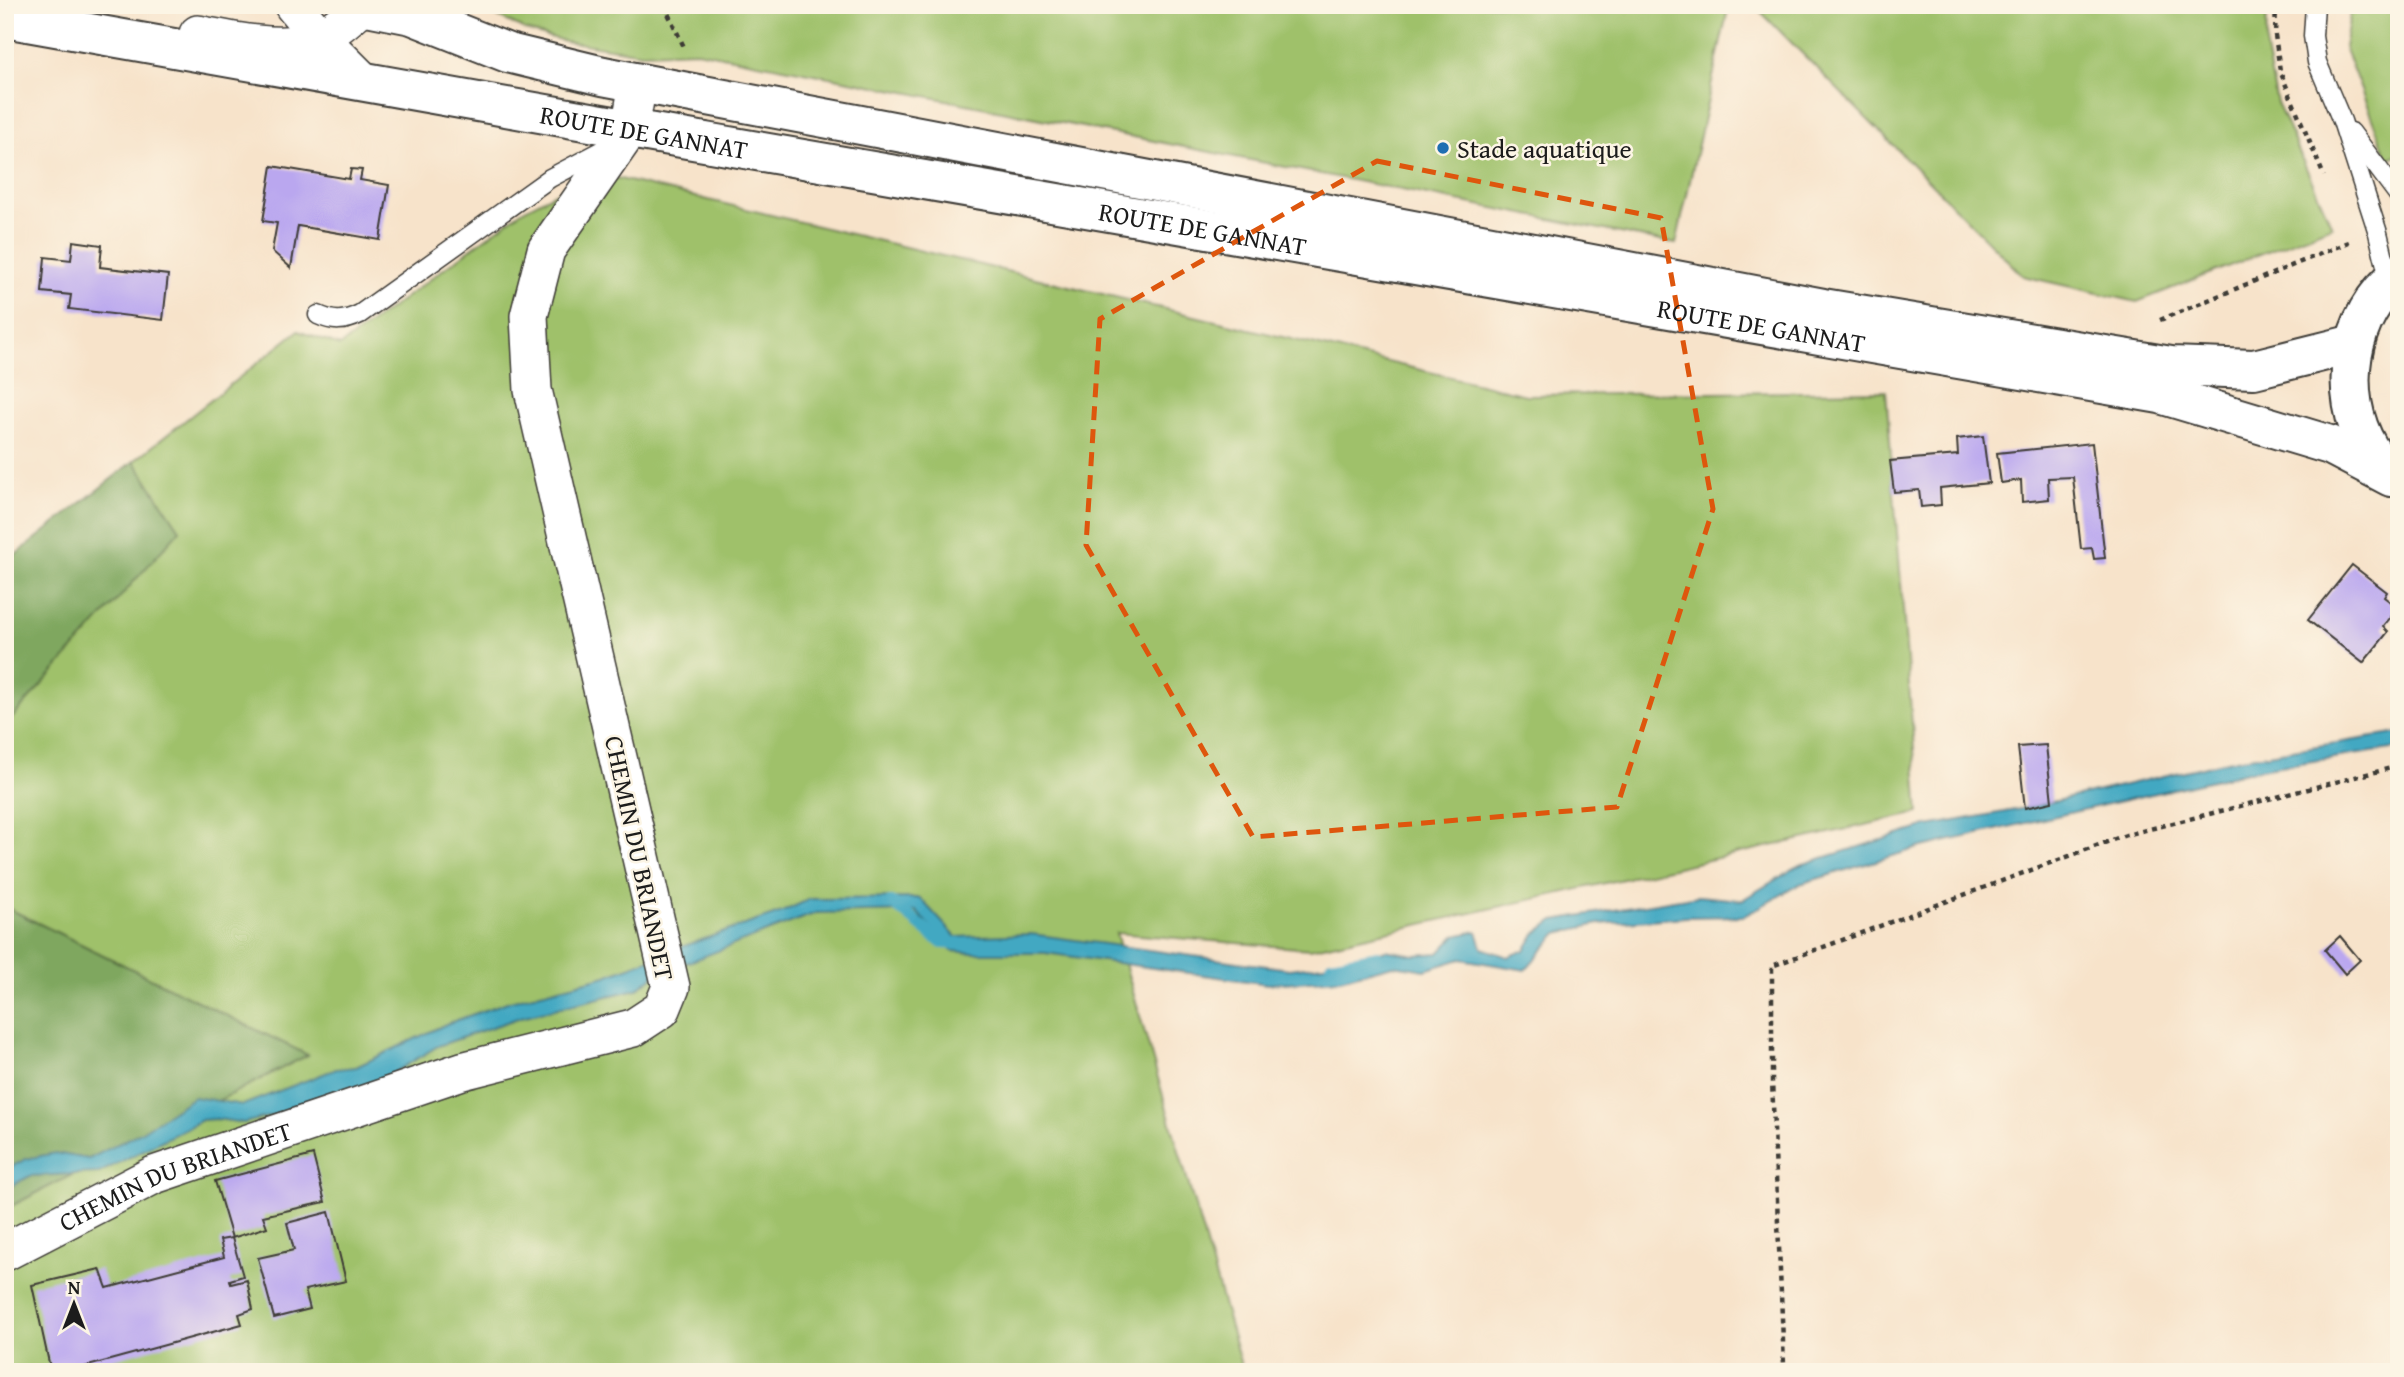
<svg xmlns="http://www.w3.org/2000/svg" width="2404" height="1377" viewBox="0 0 2404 1377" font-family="'Gentium Book Plus',serif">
<rect width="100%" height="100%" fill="#fcf5e5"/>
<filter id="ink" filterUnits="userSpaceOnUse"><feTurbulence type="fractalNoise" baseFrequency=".0143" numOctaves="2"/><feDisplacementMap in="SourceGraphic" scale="14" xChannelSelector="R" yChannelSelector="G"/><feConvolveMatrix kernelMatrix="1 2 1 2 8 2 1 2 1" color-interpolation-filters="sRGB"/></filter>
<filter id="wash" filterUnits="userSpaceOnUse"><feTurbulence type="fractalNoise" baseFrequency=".00686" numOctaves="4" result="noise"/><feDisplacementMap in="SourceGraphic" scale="28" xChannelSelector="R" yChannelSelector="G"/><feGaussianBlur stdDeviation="1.57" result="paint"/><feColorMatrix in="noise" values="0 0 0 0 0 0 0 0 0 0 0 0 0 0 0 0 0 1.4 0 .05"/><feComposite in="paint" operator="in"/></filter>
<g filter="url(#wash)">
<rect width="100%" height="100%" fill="#f7e3ca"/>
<g fill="#9fc16a" stroke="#5e6e43" stroke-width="2">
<polygon points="481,5 1729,5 1676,244 697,51 642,53 564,41 525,30 492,14"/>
<polygon points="1754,5 2267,5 2266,51 2277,103 2332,226 2137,302 2023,276"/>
<polygon points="2352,5 2399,5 2399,154 2388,159 2344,47"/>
<polygon points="616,178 1526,395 1886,391 1919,813 1310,949 1116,933 1243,1372 5,1372 5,1209 307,1055 5,907 5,726 179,530 134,461 298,331 340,346 523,210 565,188"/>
</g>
<g fill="#7fa75e" stroke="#4e623d" stroke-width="2">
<polygon points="134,461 180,530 5,726 5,563"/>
<polygon points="5,907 308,1055 5,1209"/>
</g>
<polygon fill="#42a8c2" stroke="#2f626f" stroke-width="2" points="2399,733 2399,748 2260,769 1922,847 1800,884 1744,916 1686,917 1599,924 1558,933 1525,970 1461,959 1425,970 1393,965 1340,979 1268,984 1045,953 973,953 952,951 916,911 816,913 689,962 664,968 637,989 521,1017 438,1046 361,1093 244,1123 217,1119 202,1120 99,1173 30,1176 5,1189 5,1170 26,1159 55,1153 89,1159 139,1133 194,1097 243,1105 336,1069 356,1067 446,1024 510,1001 606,976 684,946 782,912 810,899 920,898 956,937 1031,934 1289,969 1358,961 1385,950 1415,955 1439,953 1455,936 1477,931 1482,948 1508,957 1525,950 1535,934 1554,920 1698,896 1742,900 1800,865 1927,826 2026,808 2236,759"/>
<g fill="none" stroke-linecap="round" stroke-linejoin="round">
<g stroke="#42a8c2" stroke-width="12">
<polyline points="890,903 893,903 942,943 959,943"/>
<polyline points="1331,965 1378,956"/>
</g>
</g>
<g id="blocks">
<g fill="#baa7ef">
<polygon points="272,166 349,179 351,169 362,170 360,180 389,185 380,240 298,226 291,268 272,251 277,223 263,221"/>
<polygon points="73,241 102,245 100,267 168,275 163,320 69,309 71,295 42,292 45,257 71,260"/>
<polygon points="1983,436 1989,483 1940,488 1941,505 1921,507 1919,490 1894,492 1890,461 1958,455 1957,439"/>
<polygon points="2092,443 2105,558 2094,559 2092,548 2081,549 2073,477 2048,478 2049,499 2022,502 2021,480 2001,483 1997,453"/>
<polygon points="2352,565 2387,592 2384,597 2398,608 2383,627 2388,632 2363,663 2308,620"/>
<polygon points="2046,745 2052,802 2025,808 2018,747"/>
<polygon points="2340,936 2360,960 2345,974 2325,950"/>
<polygon points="313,1155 325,1202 263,1216 267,1227 232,1238 215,1181"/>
<polygon points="329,1212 346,1281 305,1290 310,1309 274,1318 258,1258 294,1250 287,1223"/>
<polygon points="232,1238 243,1276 230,1280 231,1284 247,1280 253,1309 239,1314 242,1324 66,1372 51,1372 32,1285 100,1269 107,1288 224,1257 220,1240"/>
</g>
</g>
</g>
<g filter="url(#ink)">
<use href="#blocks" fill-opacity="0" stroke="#3d3a36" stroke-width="2"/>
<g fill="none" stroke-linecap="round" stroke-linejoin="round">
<g stroke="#3d3a36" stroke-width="21">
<g id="service">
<polyline points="2315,5 2313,36 2317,62 2342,121 2378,233 2390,282"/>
<polyline points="2351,132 2399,196"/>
<path d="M318 315C333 322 344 322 360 314L550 178 607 148"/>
</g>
</g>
<g stroke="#3d3a36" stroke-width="40">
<g id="minor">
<polyline points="293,5 320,38 362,80"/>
<path d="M198 34C231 41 287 53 319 38 334 31 350 16 363 5"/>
<path id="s1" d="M5 1252 154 1175 462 1071 633 1028 662 1009 671 987 533 390 529 316 546 250 630 129 638 83"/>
</g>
</g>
<g stroke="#3d3a36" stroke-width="42">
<g id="primary">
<polyline points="362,5 412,15 508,53 603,76 1823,308 2171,366 2254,369 2354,344"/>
<path id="s2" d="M5 18 630 129 2160 394 2330 445 2391 477"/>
<path d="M2389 475C2383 466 2375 458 2369 449 2336 394 2348 314 2399 275"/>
</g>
</g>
<g stroke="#3d3a36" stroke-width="4.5" stroke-dasharray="5 5" stroke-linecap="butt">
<polyline points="664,5 685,49"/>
<polyline points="2276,5 2275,35 2280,71 2324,176"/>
<polyline points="2160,320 2349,242"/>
<polyline points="1768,1372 1784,1365 1772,1081 1772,966 2126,835 2399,766"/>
</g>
<use href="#service" stroke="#fff" stroke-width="18"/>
<use href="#minor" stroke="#fff" stroke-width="37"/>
<use href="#primary" stroke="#fff" stroke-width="38"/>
</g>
</g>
<path fill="none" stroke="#de560d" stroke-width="5" stroke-dasharray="14 9" stroke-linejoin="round" d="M1377 161 1661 218 1713 509 1617 807 1253 837 1086 545 1100 319Z"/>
<circle fill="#1f6fb2" stroke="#fcf5e5" stroke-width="2.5" cx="1443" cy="148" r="7"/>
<g text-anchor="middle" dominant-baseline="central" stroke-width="5" stroke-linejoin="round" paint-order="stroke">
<g font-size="26" fill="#1c1c1c" stroke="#fcf5e5">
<text stroke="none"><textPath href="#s2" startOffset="649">ROUTE DE GANNAT</textPath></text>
<text stroke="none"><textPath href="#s2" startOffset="1216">ROUTE DE GANNAT</textPath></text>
<text stroke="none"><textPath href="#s2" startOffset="1783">ROUTE DE GANNAT</textPath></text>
<text transform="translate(640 858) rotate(78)">CHEMIN DU BRIANDET</text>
<text stroke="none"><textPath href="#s1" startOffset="187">CHEMIN DU BRIANDET</textPath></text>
</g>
<g font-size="26" fill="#1c1c1c" stroke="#fcf5e5" text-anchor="start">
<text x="1457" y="148">Stade aquatique</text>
</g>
</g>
<rect width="2404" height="1377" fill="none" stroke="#fcf5e5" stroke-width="28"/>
<g transform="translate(74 1304)" stroke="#fcf5e5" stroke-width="5" paint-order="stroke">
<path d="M0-5L12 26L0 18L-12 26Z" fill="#1c1c1c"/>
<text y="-10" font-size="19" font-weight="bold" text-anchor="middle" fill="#1c1c1c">N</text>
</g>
</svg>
